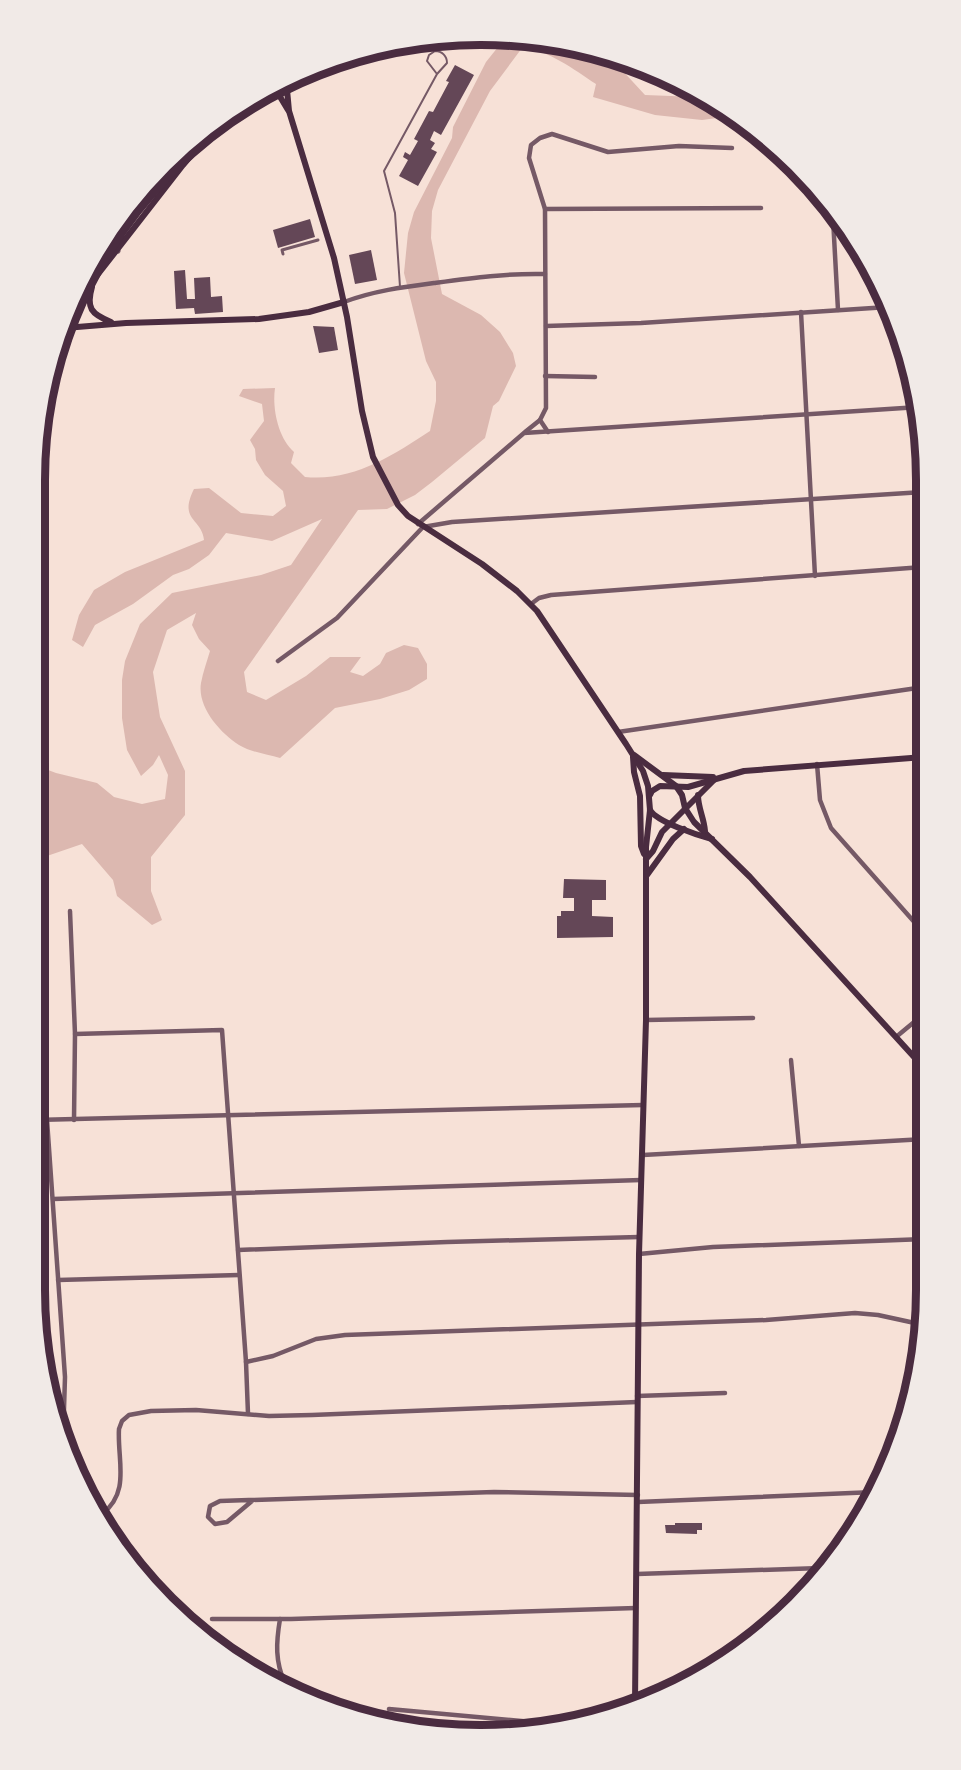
<svg xmlns="http://www.w3.org/2000/svg" width="961" height="1770" viewBox="0 0 961 1770" font-family="Georgia,serif">
<rect width="100%" height="100%" fill="#f7e1d7"/>
<path fill="#dcb8b0" d="M506 37 538 38 560 43 621 69 645 95 697 97 705 95 732 116 702 120 655 115 593 97 596 84C573 69 549 50 522 48L490 91 438 190 432 211 431 238 442 294 481 315 500 332 513 353 516 366 499 401 493 406 485 438 432 482 415 495 387 509 358 510 244 672 247 692 266 700 306 676 330 657H361L350 672 363 676 380 664 386 653 404 645 418 648 427 664V679L409 690 380 699 335 708 280 758C267 754 250 752 239 745 220 733 197 707 201 683 203 672 207 661 210 651L199 639 192 625 196 613 167 630 153 672 160 717 185 771V815L151 857V891L162 920 152 925 117 896 113 880 82 844 47 856 35 870V827L42 816 41 795 35 792V765L56 773 97 783 114 797 142 804 165 799 168 775 159 755 153 765 141 776 127 750 122 718V680L125 661 140 624 172 593 261 575 291 565 322 519 272 541 226 533 209 555 189 569 173 575 133 604 95 625 83 647 72 640 79 615 94 590 125 572 204 540C202 518 178 521 194 489L209 488 241 513 273 516 286 506 283 491 265 475 256 460 255 449 250 440 264 421 262 404 239 396 243 389 275 388C272 408 278 438 294 452L291 463 305 477C352 482 392 456 430 431L436 401V382L426 361 404 273 408 233 414 212 452 138 453 127 486 62Z"/>
<g fill="#644757">
<polygon points="455,65 474,75 441,135 434,131 430,140 435,143 431,149 437,152 418,186 399,176 408,160 403,157 405,152 410,155 418,141 414,139 429,111 433,112 449,82 446,81"/>
<polygon points="310,219 315,237 278,248 273,230"/>
<polygon points="371,250 377,280 355,284 349,255"/>
<polygon points="185,270 187,299 195,299 194,278 210,277 211,297 222,296 223,312 195,314 194,308 176,309 174,271"/>
<polygon points="313,326 334,327 338,350 319,353"/>
<polygon points="564,879 606,880 606,900 592,900 592,916 613,917 613,937 557,938 557,916 561,916 561,911 574,911 574,898 563,898"/>
<polygon points="675,1523 702,1523 702,1530 697,1530 697,1534 666,1533 665,1525 675,1525"/>
</g>
<g fill="none" stroke-linecap="round" stroke-linejoin="round">
<path stroke="#755966" stroke-width="2" d="M400 287 395 213 384 171 437 74 447 63C447 56 442 51 435 51L429 55 427 61 437 74"/>
<polyline stroke="#755966" stroke-width="3" points="283,254 282,250 318,240"/>
<g stroke="#755966" stroke-width="4.5">
<polyline points="174,159 183,165"/>
<polyline points="545,209 761,208"/>
<polyline points="833,218 838,310"/>
<path d="M344 302C373 291 403 287 434 283 471 278 507 273 545 274"/>
<polyline points="801,312 815,576"/>
<polyline points="546,326 641,323 888,307"/>
<polyline points="545,376 595,377"/>
<polyline points="525,432 540,420"/>
<polyline points="548,432 540,420 546,408 545,209 529,158 531,145 540,138 552,134 608,152 679,146 732,148"/>
<polyline points="921,493 923,507"/>
<polyline points="418,524 524,433 919,407"/>
<polyline points="531,604 539,598 551,595 923,567"/>
<polyline points="278,661 337,618 423,527 452,522 923,492"/>
<polyline points="618,732 924,687"/>
<polyline points="817,764 820,800 831,828 924,933"/>
<polyline points="70,911 75,1034 74,1120"/>
<polyline points="646,1020 753,1018"/>
<polyline points="75,1034 222,1030 246,1362 248,1414"/>
<polyline points="896,1037 925,1013"/>
<polyline points="791,1060 799,1146"/>
<polyline points="35,1120 643,1105"/>
<polyline points="47,1120 65,1377 63,1441"/>
<polyline points="643,1155 925,1139"/>
<polyline points="53,1199 641,1180"/>
<polyline points="238,1250 447,1242 639,1237"/>
<polyline points="639,1254 713,1247 925,1239"/>
<polyline points="58,1280 239,1275"/>
<polyline points="246,1362 273,1356 316,1339 345,1335 766,1320 855,1313 878,1315 924,1325"/>
<polyline points="637,1396 725,1393"/>
<polyline points="252,1501 227,1522 215,1524 208,1517 210,1506 220,1501 494,1492 638,1495"/>
<polyline points="638,1502 875,1492"/>
<path d="M102 1514C131 1492 117 1460 119 1429L122 1421 129 1415 151 1411 196 1410 269 1416 312 1415 637 1402"/>
<polyline points="637,1574 821,1568"/>
<polyline points="212,1619 291,1619 636,1608"/>
<path d="M280 1619C276 1643 275 1661 285 1684"/>
<polyline points="389,1709 554,1724"/>
</g>
<polyline stroke="#755966" stroke-width="5" points="105,242 118,251"/>
<g stroke="#4a2c40" stroke-width="6">
<polyline points="286,79 289,111 334,258 347,317 362,411 373,457 398,505 408,516 482,564 517,591 537,611 626,744 643,771 648,786 650,810 646,847 646,1020 639,1254 635,1705"/>
<polyline points="270,88 279,95 288,110"/>
<path d="M92 287C86 308 91 314 111 322"/>
<polyline points="74,305 183,165 220,120"/>
<polyline points="65,328 126,323 259,319 309,312 344,302"/>
<polyline points="634,755 676,786 682,795 685,808 694,822 750,877 925,1069"/>
<polyline points="633,757 634,772 640,796 641,846 644,854"/>
<polyline points="663,775 713,777"/>
<polyline points="650,795 652,791 660,786 688,787 744,771 924,757"/>
<path d="M698 795C698 808 704 818 705 831"/>
<path d="M650 810C657 822 697 835 712 839"/>
<polyline points="646,859 653,851 662,832 714,780"/>
<polyline points="647,875 673,839 684,829"/>
</g>
</g>
<path d="M0 0H961V1770H0ZM480 45H481A435 435 0 0 1 916 480V1290A435 435 0 0 1 481 1725H480A435 435 0 0 1 45 1290V480A435 435 0 0 1 480 45Z" fill="#f1eae7" fill-rule="evenodd"/>
<path fill="none" stroke="#4a2c40" stroke-width="8" d="M480 45H481A435 435 0 0 1 916 480V1290A435 435 0 0 1 481 1725H480A435 435 0 0 1 45 1290V480A435 435 0 0 1 480 45Z"/>
</svg>
